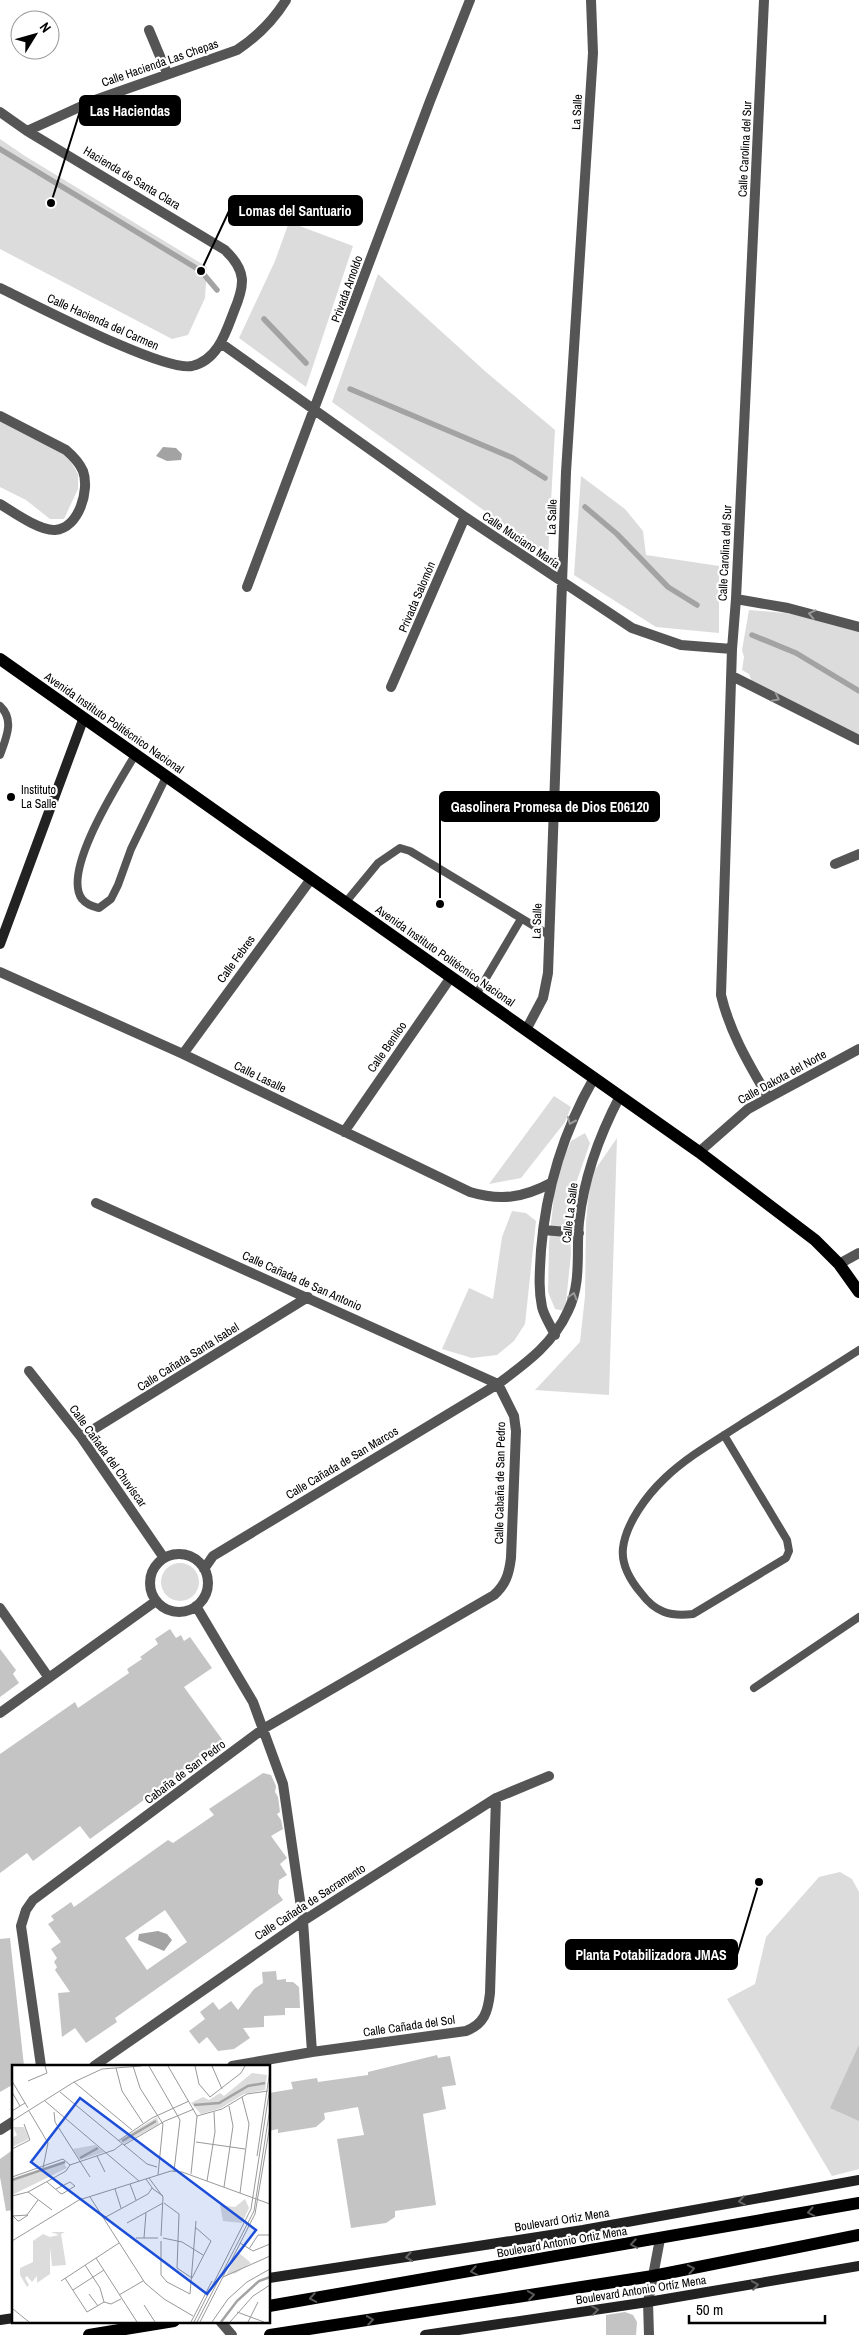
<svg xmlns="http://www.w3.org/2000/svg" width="859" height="2335" viewBox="0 0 859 2335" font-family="'Archivo Narrow',sans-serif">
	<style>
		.green { fill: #dcdcdc }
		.water { fill: #a3a3a3 }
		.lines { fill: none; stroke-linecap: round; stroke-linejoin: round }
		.stream { stroke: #a3a3a3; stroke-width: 5.5 }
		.building { fill: #c4c4c4; fill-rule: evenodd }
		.lane { stroke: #555; stroke-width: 8 }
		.street { stroke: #555; stroke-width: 10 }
		.secondary { stroke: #222; stroke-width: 10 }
		.primary { stroke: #000; stroke-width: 12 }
		.oneway { stroke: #999 }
		.oneway2 { stroke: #646464 }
		.oneway3 { stroke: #595959 }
		.poi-dot { fill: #000; stroke: #fff; stroke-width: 2 }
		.labels { text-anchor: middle; stroke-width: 4.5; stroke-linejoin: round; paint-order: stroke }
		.street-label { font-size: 12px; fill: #000; stroke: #fff }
		.poi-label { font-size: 12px; fill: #000; stroke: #fff; text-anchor: start }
		.inset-river { fill: none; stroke: #a3a3a3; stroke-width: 2.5 }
		.inset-road { fill: none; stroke: #999; stroke-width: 1 }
		.view { fill: #1d4ed8; fill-opacity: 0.15; stroke: #1d4ed8; stroke-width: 2.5 }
		.inset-edge { fill: none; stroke: #000; stroke-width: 2.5 }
		.leader { fill: none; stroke: #000; stroke-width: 2 }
		.callout-dot { fill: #000; stroke: #fff; stroke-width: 2 }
		.callout { fill: #000; stroke: #000; stroke-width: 2 }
		.callout-label { font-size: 14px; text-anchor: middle; font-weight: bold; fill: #fff }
	</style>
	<rect width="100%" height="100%" fill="#fff"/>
	<!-- green -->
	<path class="green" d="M0,139l25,17 182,111 -2,31 -17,37 -16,4 -172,-90z
		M289,222l64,24 -47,141 -67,-49 36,-77z
		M378,274l108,98 69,58 -7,126 -216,-154z
		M0,421l67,34 11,19v15l-14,30h-14l-24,-19 -26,-13z
		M581,476l44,33 18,22 3,24 73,11v67l-63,-6 -82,-52z
		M749,610l59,5 51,15v105l-107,-53 -3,-8 -7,-4 2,-13 -2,-7z
		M554,1096l17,11 -6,15 -44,56 -32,6z
		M585,1133l5,10 -21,60 2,51 -6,57 -10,-2 -7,-17 1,-49 7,-67 15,-35z
		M617,1138l-8,257 -74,-5 45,-48 5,-46 1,-73 4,-46z
		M512,1211l14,2 10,8 -11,103 -11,17 -17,14 -25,3 -30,-9 27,-61 24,11 9,-62z
		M161 1582a19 19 0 1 1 38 0a19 19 0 1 1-38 0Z
		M840,1872l12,7 7,13v277l-27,7 -105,-177 28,-15 11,-47 53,-60z"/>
	<!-- water -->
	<path class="water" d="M163,447l13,1 6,6 -1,6 -14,1 -11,-5z
		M158,1931l9,3 5,6 -8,11 -26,-11 1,-6z"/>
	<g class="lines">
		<!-- stream -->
		<path class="stream" d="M0,149l201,122 16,19
			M264,319l42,44
			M350,389l163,69 32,20
			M585,507l32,27 51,53 29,18
			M752,635l44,18 63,38"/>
	</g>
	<!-- building -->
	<path class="building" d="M170,1629l6,9 5,-3 3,6 6,-4 22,31 -28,19 40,55 -134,97 -10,-13 -47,35 -6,-8 -27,20v-119l75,-52 3,6 51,-35 -2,-4 15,-10 -2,-2 18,-13 -3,-5z
		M0,1649l16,21 -3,4 6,9 -19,14z
		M263,1773l8,2 5,11 -1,6 3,5 2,15 -3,2 4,6 2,9 -12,7 16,22 -7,6 7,11 -8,5 -1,13 5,7 -168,118 2,4 -31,21 -11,-15 -13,9 -4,-44 12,-1 -15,-22 2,-3 -3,-5 3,-4 -6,-9 10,-7 -13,-18 6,-4 -3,-4 20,-14 3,5 94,-67 5,3 41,-28 -5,-6zM165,1910l22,32 -40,28 -22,-32z
		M10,1938l14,128h-10v18l-14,8v-153z
		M276,1971l1,9 9,-1v3h7l6,5 1,21h-15v7l-21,1v11l-21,1 7,10 -16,11 -16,2 -11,-14 -8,7 -10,-13 16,-12 -5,-7 13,-10 6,8 12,-9 7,9 16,-21 9,-6 -1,-11z
		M859,2045v76l-29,-13z
		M437,2055l1,3 12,-2 6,29 -14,2 4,22 -23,5 13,91 -41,6v6l-9,6 -35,5 -14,-89 27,-4 -6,-28 -34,6 1,6 -9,8 -38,6v-4l-9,2v-38l24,-4 -2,-7 26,-4 1,4 50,-7v-3z
		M14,2149v61l-8,1 -6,-34v-18z
		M625,2312l8,3 4,7 -1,13h-30v-20z"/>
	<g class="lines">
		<!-- lane -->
		<path class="lane" d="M0,706c15,14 6,32 0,49
			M135,755c-15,26 -74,116 -53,144 5,6 10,7 17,9l12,-9 7,-14 13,-36 35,-72
			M345,903l33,-40 22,-15 10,3 139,84
			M476,995l45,-76
			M724,1435l63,105 2,11 -3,7 -93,56c-23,3 -38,-2 -52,-21 -10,-12 -20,-28 -18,-45 3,-25 24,-53 42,-70 23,-22 52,-38 78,-55 39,-24 77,-48 116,-73
			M754,1688l105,-71"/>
		<!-- street -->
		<path class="street" d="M764,0l-28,599 -4,50 -11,346c9,38 28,69 47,102
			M149,30l18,43
			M0,112l27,19 198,119c22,21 20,35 9,61 -8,21 -16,49 -42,55 -29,6 -158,-62 -192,-78
			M27,131l68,-31 142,-50c21,-14 36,-29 49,-50
			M222,344l243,173 167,111 49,17 51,4
			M0,416l66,34c7,6 13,12 17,21 7,19 -4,57 -28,59 -15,1 -42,-18 -55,-26
			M247,587l183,-486 40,-101
			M736,599l52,9 71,19
			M732,676l127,64
			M391,687l74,-170
			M835,864l24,-10
			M0,972l183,82 287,138c30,9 53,6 81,-9
			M526,1030l17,-32 5,-25 18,-501 27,-419 -2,-53
			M183,1054l128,-175
			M344,1132l107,-155
			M699,1152l49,-43 111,-60
			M96,1203l402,181
			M543,1230l36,3
			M839,1264l20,-11
			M555,1335c-4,-9 -11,-19 -13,-28 -4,-20 -2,-37 -1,-57 5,-62 22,-118 53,-172
			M29,1371l52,66 83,121
			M81,1437l227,-140
			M150 1583a29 29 0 1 1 58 0a29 29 0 1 1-58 0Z
			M204,1569l9,-13 285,-172c28,-21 55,-40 70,-73 14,-28 8,-60 11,-89 5,-46 20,-86 41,-126
			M196,1606l57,96 30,82 20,137 9,131
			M0,1608l49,70
			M0,1713l156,-112
			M41,2066l-20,-140 5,-16 7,-10 230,-171 231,-134c12,-11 15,-21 17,-37l5,-127 -2,-15 -16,-32
			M94,2066l209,-145 193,-123 53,-22
			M232,2066l80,-14 154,-21c18,-7 22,-19 24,-38l6,-195
			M0,2130l14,-9
			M220,2321l12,14
			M649,2335l-1,-33 12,-63"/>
		<!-- secondary -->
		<path class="secondary" d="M0,944l83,-224
			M269,2278l314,-48 276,-50
			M0,2320l14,-2
			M425,2335l223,-33 211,-36"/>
		<!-- primary -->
		<path class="primary" d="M0,659l699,493 116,88 24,24 20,28
			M269,2306l590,-103
			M89,2335l85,-14
			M270,2335l383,-59 206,-41"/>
	</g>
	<!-- one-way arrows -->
	<defs><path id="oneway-chevron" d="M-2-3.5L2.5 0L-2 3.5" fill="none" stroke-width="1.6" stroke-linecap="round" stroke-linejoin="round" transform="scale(1.25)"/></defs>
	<g class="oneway">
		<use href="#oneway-chevron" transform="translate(812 614) rotate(-167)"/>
		<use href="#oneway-chevron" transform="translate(776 698) rotate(27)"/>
		<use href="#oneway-chevron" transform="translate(571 1121) rotate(114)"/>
		<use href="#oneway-chevron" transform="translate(573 1296) rotate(-74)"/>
	</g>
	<g class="oneway2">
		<use href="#oneway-chevron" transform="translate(742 2201) rotate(170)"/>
		<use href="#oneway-chevron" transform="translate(409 2257) rotate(171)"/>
		<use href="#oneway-chevron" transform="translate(755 2285) rotate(-9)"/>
		<use href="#oneway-chevron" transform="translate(595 2310) rotate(-8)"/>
	</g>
	<g class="oneway3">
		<use href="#oneway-chevron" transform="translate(811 2212) rotate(169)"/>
		<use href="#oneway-chevron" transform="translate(634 2244) rotate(170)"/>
		<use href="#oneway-chevron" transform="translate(691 2269) rotate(-11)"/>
		<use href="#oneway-chevron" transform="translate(474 2271) rotate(170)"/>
		<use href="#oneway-chevron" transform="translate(531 2295) rotate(-9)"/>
		<use href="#oneway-chevron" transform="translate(313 2298) rotate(170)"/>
		<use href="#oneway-chevron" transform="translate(370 2320) rotate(-9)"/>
	</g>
	<!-- markers -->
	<circle class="poi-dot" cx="11" cy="797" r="5"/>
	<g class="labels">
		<!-- street labels -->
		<g class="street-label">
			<text transform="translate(160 63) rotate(-19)" y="4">Calle Hacienda Las Chepas</text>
			<text transform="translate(577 112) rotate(-87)" y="4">La Salle</text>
			<text transform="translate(745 149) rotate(-87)" y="4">Calle Carolina del Sur</text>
			<text transform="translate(132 178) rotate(31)" y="4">Hacienda de Santa Clara</text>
			<text transform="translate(347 289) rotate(-70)" y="4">Privada Arnoldo</text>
			<text transform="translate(103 322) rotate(24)" y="4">Calle Hacienda del Carmen</text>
			<text transform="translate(552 517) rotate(-88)" y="4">La Salle</text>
			<text transform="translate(521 540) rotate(34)" y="4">Calle Muciano María</text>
			<text transform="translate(725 553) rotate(-87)" y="4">Calle Carolina del Sur</text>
			<text transform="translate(417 597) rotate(-67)" y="4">Privada Salomón</text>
			<text transform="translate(114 723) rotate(35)" y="4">Avenida Instituto Politécnico Nacional</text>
			<text transform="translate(537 921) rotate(-88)" y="4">La Salle</text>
			<text transform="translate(445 956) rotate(35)" y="4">Avenida Instituto Politécnico Nacional</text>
			<text transform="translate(236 959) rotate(-54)" y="4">Calle Febres</text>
			<text transform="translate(387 1047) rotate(-55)" y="4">Calle Beniloo</text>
			<text transform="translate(260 1077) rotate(26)" y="4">Calle Lasalle</text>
			<text transform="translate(782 1077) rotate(-29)" y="4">Calle Dakota del Norte</text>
			<text transform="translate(570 1213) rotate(-83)" y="4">Calle La Salle</text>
			<text transform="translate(302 1281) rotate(24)" y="4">Calle Cañada de San Antonio</text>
			<text transform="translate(188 1357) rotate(-32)" y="4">Calle Cañada Santa Isabel</text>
			<text transform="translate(108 1456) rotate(54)" y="4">Calle Cañada del Chuvíscar</text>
			<text transform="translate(342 1463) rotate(-31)" y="4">Calle Cañada de San Marcos</text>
			<text transform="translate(500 1483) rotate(-89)" y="4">Calle Cabaña de San Pedro</text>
			<text transform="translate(185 1772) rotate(-37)" y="4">Cabaña de San Pedro</text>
			<text transform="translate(310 1902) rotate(-33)" y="4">Calle Cañada de Sacramento</text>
			<text transform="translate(409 2026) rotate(-8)" y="4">Calle Cañada del Sol</text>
			<text transform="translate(562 2220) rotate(-9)" y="4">Boulevard Ortiz Mena</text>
			<text transform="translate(562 2242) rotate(-10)" y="4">Boulevard Antonio Ortiz Mena</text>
			<text transform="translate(641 2290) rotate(-9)" y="4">Boulevard Antonio Ortíz Mena</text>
		</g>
		<!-- poi labels -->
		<g class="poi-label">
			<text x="21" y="794">Instituto<tspan x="21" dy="14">La Salle</tspan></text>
		</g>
	</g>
	<!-- overview -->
	<g transform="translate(12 2065)">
		<rect width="258" height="258" fill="#fff"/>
		<path d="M240,8l15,2 -2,15 -21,4 -23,14 -20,6 -10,-11 12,-6 6,3 11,-7 4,3zM145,52l2,7 -35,20 -4,-4zM1,62h11l5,12 -17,8v-9l5,-3zM83,80l9,7 -24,8 -7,-11zM51,97l4,6 -55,27v-15zM233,134l4,9 -7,15 -19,-2 -3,-16 15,2zM39,167h14l-4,2 5,31 -14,1 -2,-19v27l-13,9v-7l-5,6 -5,-6 -2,2 4,7 -2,2 -7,-12v-7l13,-6v-21l10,-7 7,3 9,-2zM226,187l13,11 -15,10 -10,2z" fill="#dcdcdc"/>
		<path class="inset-river" d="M182,40l25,-2 29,-17 17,-3M110,76l34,-20M68,93l18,-10M0,115l53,-18M209,257l16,-21 22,-20 11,-4"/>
		<path class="inset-road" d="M121,1l7,22 23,36 -5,51M137,1l31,54 -6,51M156,1l29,50 -6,58M183,1l4,18 11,13 31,-24 4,-7M200,1l10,23M104,3l6,23 21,32M0,16l16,27M16,16l19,-8 -2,-7M62,17l58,48M0,27l8,14M48,27l87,72 10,3M33,36l94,80M0,46l13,-8M17,46l19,32 -5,25M42,47l1,10 35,55M185,51l25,-7 25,-15 21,-3M0,56l62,-39 28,-13 39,-3M106,76l34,-23 37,-17M184,77l49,7M112,80l41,-24 29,-12M0,84l18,-9 -6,-16M85,91l8,16M245,91l13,-86M58,100l44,-15 8,-6M0,112l51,-18 7,6M137,113l14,19 -2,39M134,114l7,10 10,7M195,116l8,-49 -1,-20M35,117l13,11 2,1 13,-8 -5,-4 -14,7M118,119l6,16M212,122l9,-61 -4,-20M103,124l6,19M16,127l24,18M228,128l9,-69 -7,-27M0,131l16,-4 38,-21 4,-6M78,132l55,86 19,16 29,17M152,138l15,11 -2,54 15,10 19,-37 -16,-14M0,150l6,6h1l9,-6 -16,1M15,150l11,-15M92,153l44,-24 4,-6M115,158l36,-20M124,173h22M132,173l2,-25M151,173l19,4 21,13M0,176l67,-41 92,-29 11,1 88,32M149,176v34l6,7 23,12 6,-73M228,178l13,8 17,-7M237,184l9,-14h12M84,193l41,64M73,200l15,23 4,14 7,2 10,-5M211,212l47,-21M53,213l22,34 17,-10M49,216l58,-38M61,225l31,-20M77,229l9,12M107,230l24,-14M132,240l11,17M1,244l16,13M225,247l27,10M179,257l21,-41M182,257l57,-113 19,-122M185,257l57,-111 16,-103M188,257l55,-108 15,-89M200,257l16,-23 19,-17 23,-13M218,257l23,-26 17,-11M236,257l10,-20"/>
		<path class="view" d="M68,33l176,132 -49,64 -176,-132z"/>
		<rect width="258" height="258" class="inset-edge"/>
	</g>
	<!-- callouts -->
	<path class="leader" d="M51 203L80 111M201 271L229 211M440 904L440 807M759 1882L737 1955"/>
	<g class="callout-dot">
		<circle cx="51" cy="203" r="5"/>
		<circle cx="201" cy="271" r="5"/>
		<circle cx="440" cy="904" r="5"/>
		<circle cx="759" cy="1882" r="5"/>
	</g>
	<g class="callout">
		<rect x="80" y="96" width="100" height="29" rx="5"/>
		<rect x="229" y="196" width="133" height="29" rx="5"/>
		<rect x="440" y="792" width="219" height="29" rx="5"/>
		<rect x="566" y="1940" width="171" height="29" rx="5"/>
	</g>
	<g class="callout-label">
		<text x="130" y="116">Las Haciendas</text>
		<text x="295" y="216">Lomas del Santuario</text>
		<text x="550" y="812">Gasolinera Promesa de Dios E06120</text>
		<text x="651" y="1960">Planta Potabilizadora JMAS</text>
	</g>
	<!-- north arrow -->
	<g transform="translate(35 35) rotate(53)"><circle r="24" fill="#ffffff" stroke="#999999"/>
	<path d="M0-4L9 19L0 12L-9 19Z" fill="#000000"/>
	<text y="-8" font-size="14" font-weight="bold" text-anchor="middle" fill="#000000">N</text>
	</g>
	<!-- scale -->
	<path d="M689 2315v8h136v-8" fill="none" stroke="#000000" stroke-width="2.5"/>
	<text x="696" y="2315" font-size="15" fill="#000000" stroke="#ffffff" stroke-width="4" paint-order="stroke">50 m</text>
</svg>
